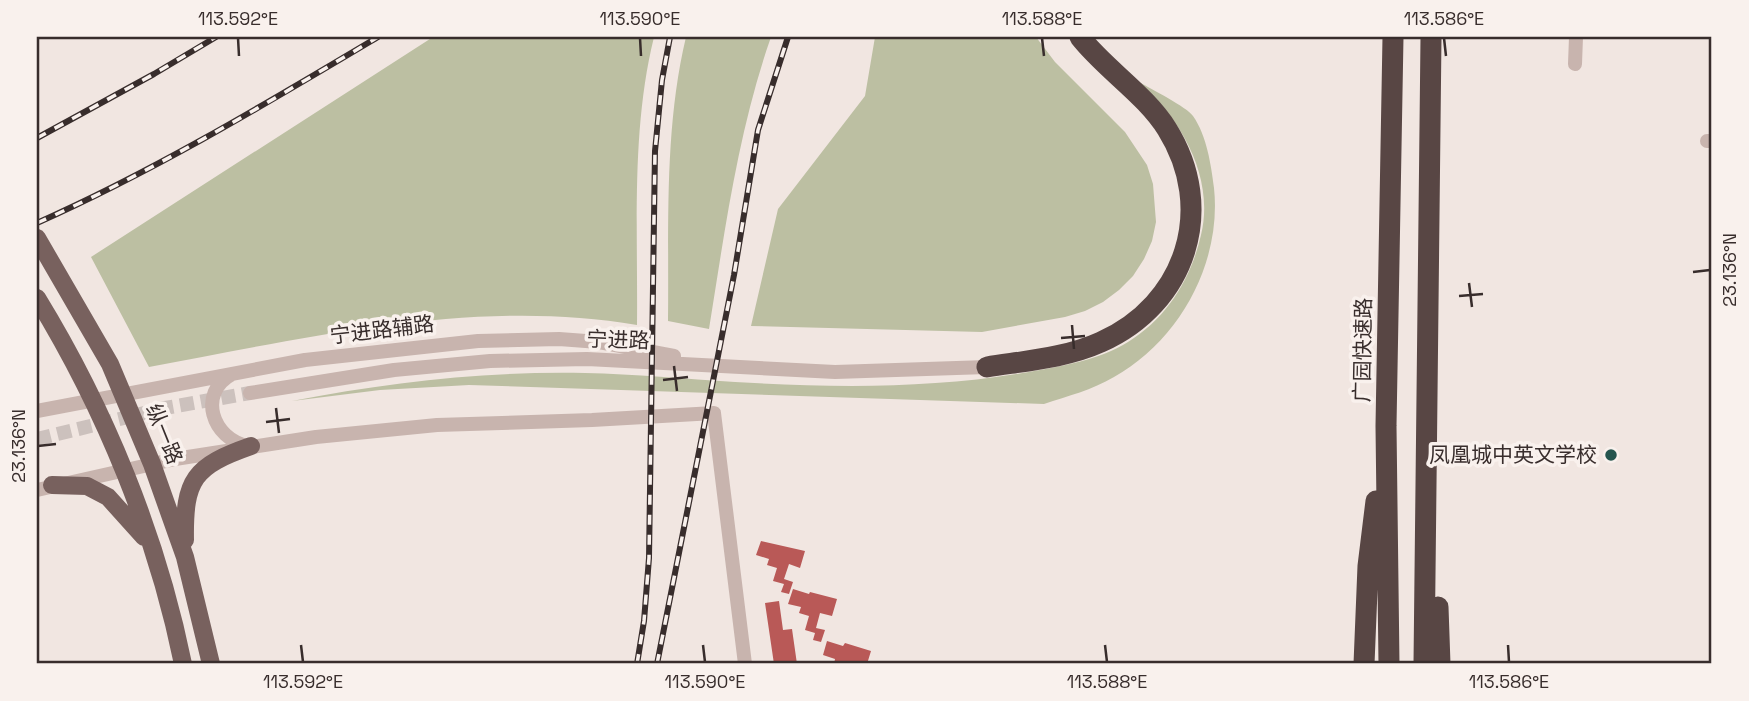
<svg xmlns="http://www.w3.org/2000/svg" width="1749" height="701" viewBox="0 0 1749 701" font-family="'Space Grotesk','Noto Sans SC',sans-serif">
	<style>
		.green { fill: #bcbfa2 }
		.building { fill: #b95957 }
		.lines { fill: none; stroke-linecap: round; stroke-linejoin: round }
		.minor-tunnel { stroke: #ccc1bd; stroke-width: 14; stroke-dasharray: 14 7; stroke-linecap: butt }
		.minor { stroke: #c8b4ae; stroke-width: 14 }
		.major { stroke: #78615e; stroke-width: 18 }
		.highway { stroke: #584644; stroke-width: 21 }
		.rail-casing { stroke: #382d2c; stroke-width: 6 }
		.rail { stroke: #f9f1ed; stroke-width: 3.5; stroke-dasharray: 10; stroke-linecap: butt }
		.ticks { fill: none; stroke: #382d2c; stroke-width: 2.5 }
		.poi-dot { fill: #25554e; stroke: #f9f1ed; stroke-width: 2.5 }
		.labels { text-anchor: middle; stroke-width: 7; stroke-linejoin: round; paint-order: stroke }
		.street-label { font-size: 21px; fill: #382d2c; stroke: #f9f1ed }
		.poi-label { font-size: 21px; fill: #382d2c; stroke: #f9f1ed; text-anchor: end }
		.neatline { fill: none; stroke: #382d2c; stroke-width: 2.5 }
		.ticks-label { font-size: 18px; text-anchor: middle; fill: #382d2c }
	</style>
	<rect width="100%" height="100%" fill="#f1e6e1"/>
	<!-- green -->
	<path class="green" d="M433,37h221c-23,93 -16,193 -17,288 -161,-28 -330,13 -488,42l-58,-110z
		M686,37h85c-33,94 -46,193 -62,292l-41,-8c1,-94 -4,-192 18,-284z
		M875,37h161l19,25 70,70 22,33 6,19 3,38 -4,19 -8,18 -11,17 -14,14 -16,12 -18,9 -20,6 -83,15 -231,-6 27,-117 87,-113z
		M1139,82c12,7 48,25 54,34 14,20 18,49 21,72 8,75 -35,153 -100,189 -22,13 -46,19 -70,27l-575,-19 -89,5 -88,11c97,-19 195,-30 293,-28 50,1 100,6 150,9 98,6 198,7 294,-10 34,-6 70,-12 99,-30 39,-24 63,-63 73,-107 14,-58 -20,-116 -62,-153z"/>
	<!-- building -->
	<path class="building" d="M761,541l44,10 -5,17 -11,-4 -5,15 9,3 -4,12 -8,-2 3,-8 -11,-3 4,-13 -10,-3 2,-6 -13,-4z
		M793,589l16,5 1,-2 27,7 -5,17 -12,-3 -4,15 9,2 -4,12 -8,-2 2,-7 -10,-3 4,-14 -10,-3 2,-6 -13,-3z
		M779,601l4,29 9,-1 5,35h-23l-9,-61z
		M827,641l16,5 2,-3 26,8 -4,13h-33l1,-5 -12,-4z"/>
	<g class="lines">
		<!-- minor-tunnel -->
		<path class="minor-tunnel" d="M37,439l128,-31 85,-15"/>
		<!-- minor -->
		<path class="minor" d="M1575,64l1,-27
			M1707,141h5
			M232,374c-35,19 -20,65 16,72
			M250,393l144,-23 96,-9 97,-2 248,13 152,-5
			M37,411l268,-51 173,-19 81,-2 40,3 75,14
			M37,490l138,-31 141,-22 121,-12 155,-5 122,-7 31,251"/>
		<!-- major -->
		<path class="major" d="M37,238l73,126 42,100 33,93 26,107
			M37,298c68,111 120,238 146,366
			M52,485l35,1 21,11 36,40
			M185,540c-1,-61 9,-74 66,-94"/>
		<!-- highway -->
		<path class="highway" d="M987,367c37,-6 79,-9 114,-25 85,-38 116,-133 66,-213 -21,-34 -62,-60 -87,-92
			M1438,607l2,57
			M1364,664l4,-98 8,-65
			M1389,664l-3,-238 7,-389
			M1424,664l7,-627"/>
		<!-- rail casing -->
		<g class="rail-casing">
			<path id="rail" d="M37,138l117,-64 62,-37
				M37,223c119,-53 230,-120 341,-186
				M637,664l7,-43 5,-63 6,-407 7,-71 8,-43
				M657,664l77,-389 24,-145 30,-93"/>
		</g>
		<!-- rail -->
		<use href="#rail" class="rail"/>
	</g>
	<!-- ticks -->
	<path class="ticks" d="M238,38l1,18M640,38l1,18M1042,38l2,18M1444,38l2,18M1693,272l17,-2M1469,283l3,24M1459,296l24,-2M1072,325l2,24M1061,338l24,-2M674,366l3,25M663,380l25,-3M276,408l3,25M266,422l24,-3M38,446l18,-2M301,645l2,17M703,645l2,17M1105,645l2,17M1508,645l1,17"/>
	<!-- markers -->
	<circle class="poi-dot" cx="1611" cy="455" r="7"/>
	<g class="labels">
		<!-- street labels -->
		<g class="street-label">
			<text transform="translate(382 330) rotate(-7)" y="7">宁进路辅路</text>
			<text transform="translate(618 340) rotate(2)" y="7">宁进路</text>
			<text transform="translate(1363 350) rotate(-89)" y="7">广园快速路</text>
			<text transform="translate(164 434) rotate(68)" y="7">纵一路</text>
		</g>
		<!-- poi labels -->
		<g class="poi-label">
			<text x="1597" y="462">凤凰城中英文学校</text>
		</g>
	</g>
	<!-- border -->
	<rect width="1749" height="701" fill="none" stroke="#f9f1ed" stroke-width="77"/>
	<rect x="38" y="38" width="1672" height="624" class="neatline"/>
	<g class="ticks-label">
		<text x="238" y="25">113.592°E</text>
		<text x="640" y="25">113.590°E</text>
		<text x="1042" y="25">113.588°E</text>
		<text x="1444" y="25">113.586°E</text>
		<text transform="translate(1730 270) rotate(-90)" y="6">23.136°N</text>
		<text transform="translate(19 446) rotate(-90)" y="6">23.136°N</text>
		<text x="303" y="688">113.592°E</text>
		<text x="705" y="688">113.590°E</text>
		<text x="1107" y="688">113.588°E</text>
		<text x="1509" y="688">113.586°E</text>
	</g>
</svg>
